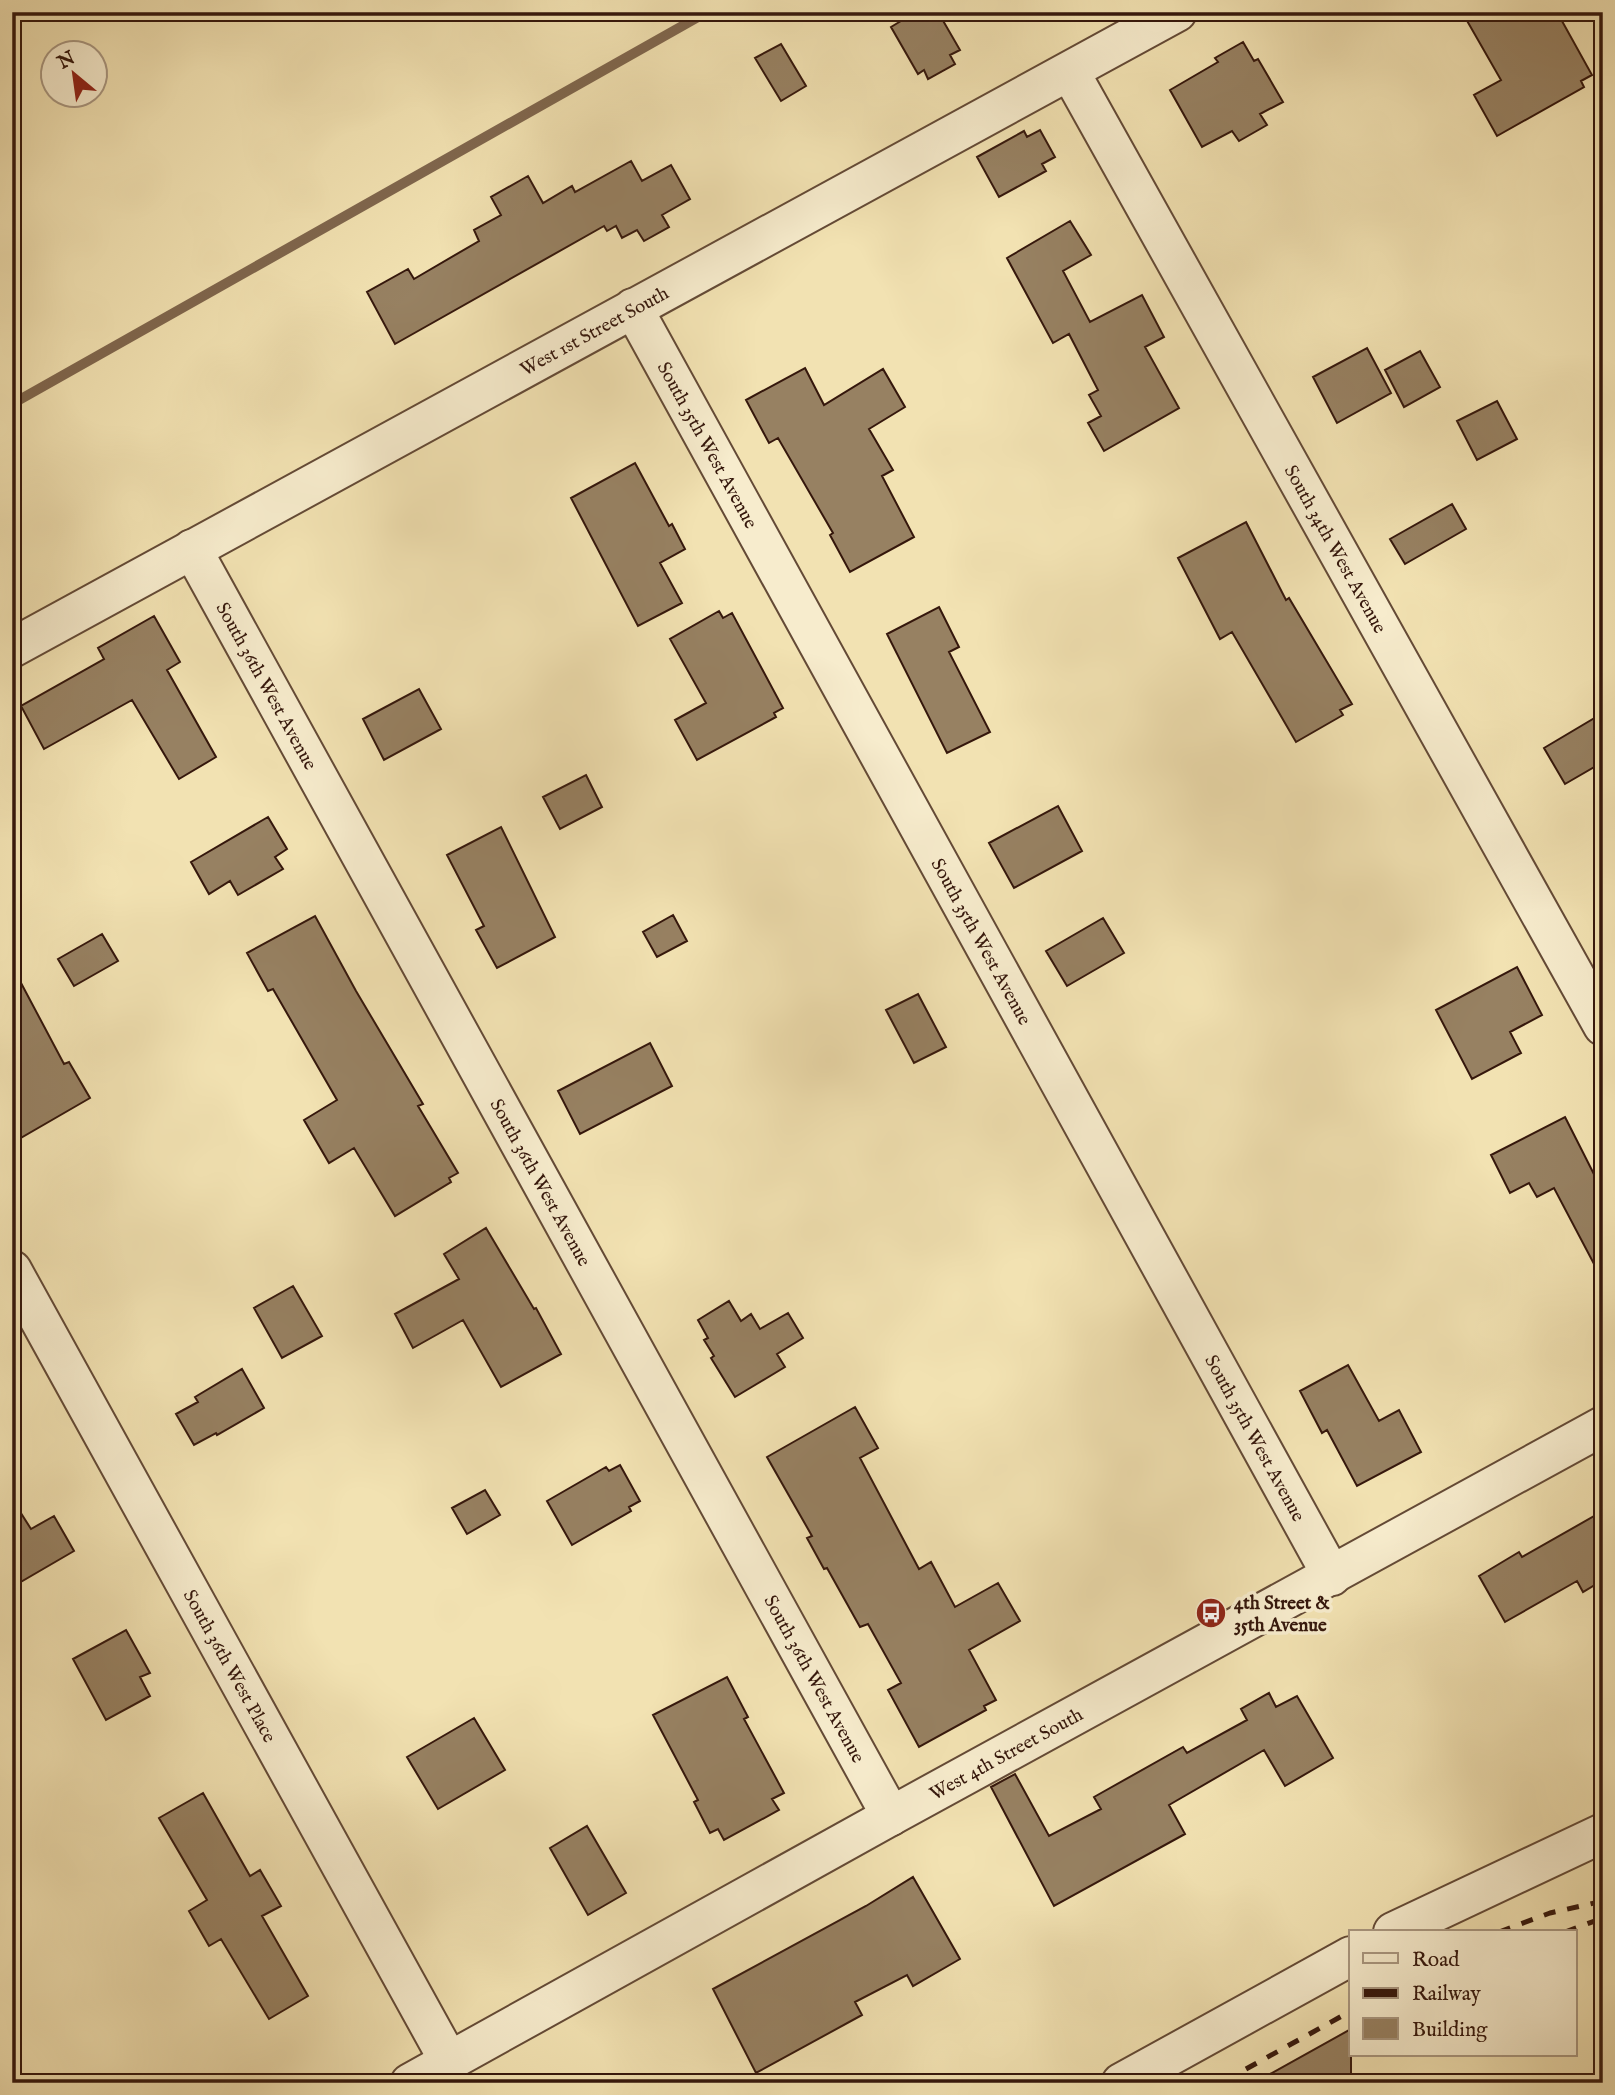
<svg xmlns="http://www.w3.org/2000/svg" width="1615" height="2095" viewBox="0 0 1615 2095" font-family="'IM FELL English',serif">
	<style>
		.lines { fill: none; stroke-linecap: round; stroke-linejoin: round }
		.stream { stroke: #80674e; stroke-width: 10 }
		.building { fill: #978162; stroke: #35170c; stroke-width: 2 }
		.minor-casing { stroke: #644a36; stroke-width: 42 }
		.minor { stroke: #f7eccd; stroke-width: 38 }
		.rail { stroke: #35170c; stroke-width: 5; stroke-dasharray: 12 12; stroke-linecap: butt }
		.labels { text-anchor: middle; stroke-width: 7; stroke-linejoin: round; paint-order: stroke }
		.street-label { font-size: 19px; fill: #35170c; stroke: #f7eccd }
		.poi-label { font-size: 19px; font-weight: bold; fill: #35170c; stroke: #f7eccd; text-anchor: start }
	</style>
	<rect width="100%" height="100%" fill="#f2e2b2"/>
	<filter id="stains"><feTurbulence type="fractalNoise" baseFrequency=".00286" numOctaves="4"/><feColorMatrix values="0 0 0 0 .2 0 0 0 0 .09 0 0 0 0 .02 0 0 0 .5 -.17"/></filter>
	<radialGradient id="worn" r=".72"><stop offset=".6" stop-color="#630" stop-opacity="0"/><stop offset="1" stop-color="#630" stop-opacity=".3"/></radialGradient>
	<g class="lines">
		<!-- stream -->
		<path class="stream" d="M12,404l695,-392"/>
	</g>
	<!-- building -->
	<path class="building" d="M916,12h22l22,38 -10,5 5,9 -27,15 -4,-9 -6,4 -27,-47z
		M1462,12h95l35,63 -11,6 3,6 -87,49 -23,-41 27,-15z
		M1243,42l11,19 4,-2 25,43 -23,12 7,11 -28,16 -7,-10 -30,16 -32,-57 48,-28 -3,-4z
		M781,44l25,42 -25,15 -26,-43z
		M1040,130l15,27 -13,7 4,7 -47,26 -22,-40 47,-26 3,6z
		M631,161l11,20 29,-16 19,34 -28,16 7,12 -25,14 -7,-11 -15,8 -6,-12 -9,5 -3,-5 -209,118 -28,-52 41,-23 6,10 65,-38 -5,-11 27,-15 -10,-18 37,-21 15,27 29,-17 3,6z
		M1070,221l21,34 -28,16 27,51 52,-27 22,42 -19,10 34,61 -75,43 -16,-28 13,-7 -12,-21 9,-5 -29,-56 -16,9 -46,-85z
		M1367,348l24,45 -54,30 -24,-46z
		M1420,351l20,36 -36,20 -19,-37z
		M805,368l19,37 59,-36 22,38 -36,22 24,41 -11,6 32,61 -64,35 -20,-37 3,-2 -55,-95 -9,5 -23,-43z
		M1497,401l20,38 -40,21 -20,-39z
		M635,463l34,63 3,-2 13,25 -25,14 22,40 -44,23 -67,-128z
		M1452,504l14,25 -61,35 -15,-25z
		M1246,522l40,78 3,-2 63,106 -12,6 3,5 -47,27 -64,-110 -12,7 -42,-81z
		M939,607l20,40 -10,5 41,80 -43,21 -60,-119z
		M719,611l4,7 9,-5 51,95 -9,5 2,4 -79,43 -22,-40 31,-17 -36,-64z
		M154,616l26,46 -13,8 49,87 -37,22 -47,-79 -88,49 -23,-43 83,-47 -6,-11z
		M419,689l22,40 -57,31 -21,-41z
		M1603,713v49l-38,22 -21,-36z
		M586,775l16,32 -42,22 -17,-32z
		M1058,806l24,45 -68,37 -25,-45z
		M268,817l19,32 -12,8 8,12 -45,26 -8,-14 -21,13 -18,-32z
		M501,827l54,110 -58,31 -21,-38 8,-4 -37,-71z
		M673,915l14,26 -30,16 -14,-25z
		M315,916l41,75 67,113 -5,2 40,67 -9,5 2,4 -56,34 -41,-68 -25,15 -25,-43 33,-20 -64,-111 -5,2 -21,-38z
		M1103,918l21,35 -57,33 -21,-35z
		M102,934l16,27 -44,25 -16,-27z
		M12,966l52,98 5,-2 21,36 -78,45z
		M1517,967l25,48 -32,17 11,21 -49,26 -36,-69z
		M918,994l28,53 -32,16 -28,-53z
		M650,1043l22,43 -92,48 -22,-43z
		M1565,1117l38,75v89l-49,-93 -17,9 -8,-14 -19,10 -19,-38z
		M486,1228l48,81 2,-1 25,46 -60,33 -38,-67 -50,28 -18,-34 64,-35 -15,-25z
		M293,1286l29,50 -40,22 -28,-50z
		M729,1301l12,20 10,-7 9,15 28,-16 15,25 -26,16 8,13 -50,30 -24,-39 3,-2 -10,-16 4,-2 -10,-18z
		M1348,1365l31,56 20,-11 22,42 -64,34 -30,-56 -5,3 -22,-42z
		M242,1369l22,39 -47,27 -1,-2 -22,12 -18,-31 22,-12 -3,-5z
		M855,1407l23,41 -18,10 59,111 12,-7 24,45 43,-24 22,38 -51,29 27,50 -12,6 2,4 -67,37 -31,-57 13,-7 -33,-59 -8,3 -33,-59 -3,1 -17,-31 5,-2 -45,-79z
		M620,1465l20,36 -11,6 2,4 -59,34 -25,-44 59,-34 3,4z
		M485,1490l15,25 -33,19 -15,-26z
		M12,1499l19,30 23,-13 20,35 -62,36z
		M1603,1511v69l-20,12 -6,-11 -72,41 -26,-46 40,-24 3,5z
		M126,1630l24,43 -10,4 10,19 -44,24 -33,-61z
		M727,1677l21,40 -4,2 40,74 -12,6 7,11 -55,30 -6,-11 -8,4 -16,-31 4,-2 -45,-85z
		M1269,1693l7,14 21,-11 36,62 -48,28 -21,-36 -95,55 16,29 -131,72 -63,-119 24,-13 34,62 52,-27 -7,-12 89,-50 4,6 60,-33 -6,-11z
		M474,1718l31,52 -67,39 -31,-52z
		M203,1793l47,83 10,-6 21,36 -19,10 46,80 -39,23 -48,-80 -12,7 -20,-35 18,-11 -48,-82z
		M587,1826l39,67 -38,22 -38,-67z
		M913,1877l47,82 -47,27 -6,-11 -52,27 7,13 -106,58 -43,-84 153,-83z
		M1351,2029v54h-97z"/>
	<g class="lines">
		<!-- minor casing -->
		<g class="minor-casing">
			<g id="minor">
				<path id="s1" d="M1070,72l533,954"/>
				<path id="s2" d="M633,308l699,1268"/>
				<path id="s3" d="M192,549l699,1267"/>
				<path id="s4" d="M12,648l1165,-636"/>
				<path id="s5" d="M12,1270l437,791"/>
				<path d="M1393,1932l210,-99"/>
				<path id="s6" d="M410,2083l481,-267 712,-390"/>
				<path d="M1121,2083l230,-127"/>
			</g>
		</g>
		<!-- minor -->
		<use href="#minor" class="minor"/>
		<!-- rail -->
		<path class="rail" d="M1499,1932l51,-19 53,-12
			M1565,1932l38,-14
			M1246,2069l105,-58"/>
	</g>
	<!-- icons -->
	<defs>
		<g id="bus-disc" transform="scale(1.575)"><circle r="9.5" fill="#8f2418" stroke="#f7eccd"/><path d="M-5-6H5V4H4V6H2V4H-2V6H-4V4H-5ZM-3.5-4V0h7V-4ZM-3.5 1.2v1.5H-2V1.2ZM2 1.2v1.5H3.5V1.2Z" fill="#fff"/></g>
	</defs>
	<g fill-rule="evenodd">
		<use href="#bus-disc" x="1211" y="1613"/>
	</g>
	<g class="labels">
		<!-- street labels -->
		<g class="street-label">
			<text dy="7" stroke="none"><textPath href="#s4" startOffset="663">West 1st Street South</textPath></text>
			<text dy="7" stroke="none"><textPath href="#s2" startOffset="156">South 35th West Avenue</textPath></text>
			<text dy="7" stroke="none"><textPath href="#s1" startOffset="546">South 34th West Avenue</textPath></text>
			<text dy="7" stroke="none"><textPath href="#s3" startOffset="156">South 36th West Avenue</textPath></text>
			<text dy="7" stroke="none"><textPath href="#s2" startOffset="723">South 35th West Avenue</textPath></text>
			<text dy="7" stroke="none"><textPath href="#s3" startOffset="723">South 36th West Avenue</textPath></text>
			<text dy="7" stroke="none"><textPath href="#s2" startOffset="1290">South 35th West Avenue</textPath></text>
			<text dy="7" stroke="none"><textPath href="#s5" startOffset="452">South 36th West Place</textPath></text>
			<text dy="7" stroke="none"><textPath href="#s3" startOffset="1290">South 36th West Avenue</textPath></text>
			<text dy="7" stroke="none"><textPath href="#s6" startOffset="681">West 4th Street South</textPath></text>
		</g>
		<!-- poi labels -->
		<g class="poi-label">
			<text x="1234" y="1609">4th Street &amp;<tspan x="1234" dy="22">35th Avenue</tspan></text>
		</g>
	</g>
	<!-- margin -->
	<rect width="1615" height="2095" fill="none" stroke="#f2e2b2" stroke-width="42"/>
	<rect x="14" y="14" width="1587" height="2067" fill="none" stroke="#35170c" stroke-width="3.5"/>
	<rect x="21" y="21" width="1573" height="2053" fill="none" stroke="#35170c" stroke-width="2"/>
	<!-- legend -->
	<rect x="1349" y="1930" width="228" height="126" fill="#f7eccd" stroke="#a99780" stroke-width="2"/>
	<rect x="1363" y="1953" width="35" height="10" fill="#f7eccd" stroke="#a99780" stroke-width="2"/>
	<text x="1412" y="1966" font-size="21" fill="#35170c">Road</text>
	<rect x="1363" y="1988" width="35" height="10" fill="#35170c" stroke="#a99780" stroke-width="2"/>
	<text x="1412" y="2000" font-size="21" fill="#35170c">Railway</text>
	<rect x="1363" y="2018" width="35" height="21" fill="#978162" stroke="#a99780" stroke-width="2"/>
	<text x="1412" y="2036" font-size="21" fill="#35170c">Building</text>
	<!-- north arrow -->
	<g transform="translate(74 74) rotate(331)"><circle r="33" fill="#f7eccd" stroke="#a99780" stroke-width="2"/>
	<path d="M0-5L12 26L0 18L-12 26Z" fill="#8f2418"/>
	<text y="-10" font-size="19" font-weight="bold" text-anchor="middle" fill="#35170c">N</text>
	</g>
	<rect width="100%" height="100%" filter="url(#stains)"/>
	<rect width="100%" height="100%" fill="url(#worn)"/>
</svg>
